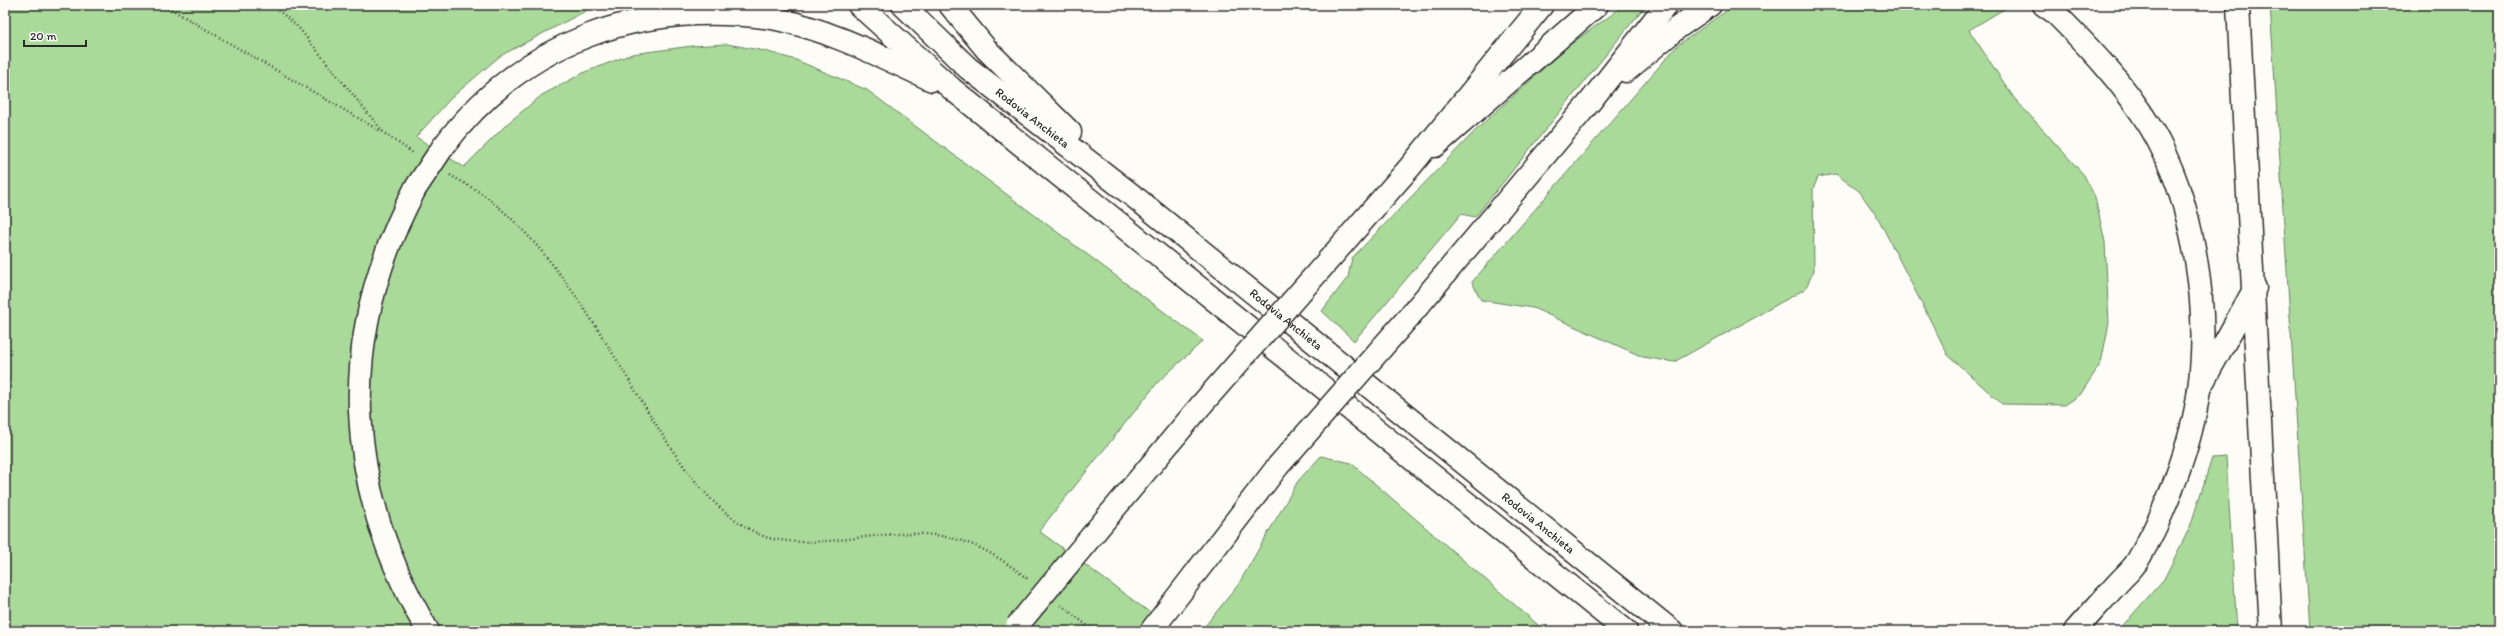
<svg xmlns="http://www.w3.org/2000/svg" width="2504" height="636" viewBox="0 0 2504 636" font-family="Itim,sans-serif">
	<style>
		.green { fill: #aada9a; stroke: #6a8262 }
		.lines { fill: none; stroke-linecap: round; stroke-linejoin: round }
		.minor-casing { stroke: #2b2b2b; stroke-width: 25 }
		.highway-casing { stroke: #2b2b2b; stroke-width: 25 }
		.path { stroke: #2b2b2b; stroke-width: 2.5; stroke-dasharray: 1 3; stroke-linecap: butt }
		.minor { stroke: #fdfcf7; stroke-width: 22 }
		.highway { stroke: #fdfcf7; stroke-width: 22 }
		.highway-bridge-casing { stroke: #2b2b2b; stroke-width: 25; stroke-linecap: butt }
		.highway-bridge { stroke: #fdfcf7; stroke-width: 22 }
		.labels { text-anchor: middle; stroke-width: 4; stroke-linejoin: round; paint-order: stroke }
		.street-label { font-size: 12px; fill: #2b2b2b; stroke: #fdfcf7 }
	</style>
	<rect width="100%" height="100%" fill="#fdfcf7"/>
	<filter id="ink" filterUnits="userSpaceOnUse"><feTurbulence type="fractalNoise" baseFrequency=".025" numOctaves="2"/><feDisplacementMap in="SourceGraphic" scale="8" xChannelSelector="R" yChannelSelector="G"/><feConvolveMatrix kernelMatrix="1 2 1 2 8 2 1 2 1" color-interpolation-filters="sRGB"/></filter>
	<g filter="url(#ink)">
		<!-- green -->
		<path class="green" d="M5,5h592l-97,51 -49,42 -35,39 48,30 44,-44 34,-28 43,-23 47,-18 60,-8 35,-2 38,7 31,9 71,30 336,251 -45,41 -119,149 136,100h-1170z
			M1625,5h21l-171,212 -14,-3 -107,127 -32,-30 26,-34 4,-19 125,-129 91,-83z
			M1738,5l271,1 -40,24 45,68 70,77 11,22 10,45 4,81 -8,40 -21,32 -15,10 -63,-1 -54,-49 -70,-137 -19,-27 -23,-17 -18,3 -5,12 1,82 -9,18 -131,73 -31,-5 -110,-49 -52,-8 -9,-18 205,-236 49,-35z
			M2270,5h229v626h-189z
			M1321,456l30,7 194,168h-344l37,-46 60,-104z
			M2226,457l11,174h-119l46,-52 26,-52 22,-69z"/>
		<g class="lines">
			<!-- minor casing -->
			<g class="minor-casing">
				<path id="minor" d="M1435,146l162,-141
					M2199,389l56,-101"/>
			</g>
			<!-- highway casing -->
			<g class="highway-casing">
				<g id="highway">
					<path d="M859,5l93,84 674,542"/>
					<path id="s1" d="M903,5l65,63 169,131 535,432"/>
					<path d="M950,5l37,45 83,82"/>
					<path d="M2044,5l10,7c36,36 70,72 97,116 43,72 59,179 48,261 -7,55 -33,123 -61,171 -5,9 -14,16 -21,24 -14,16 -28,31 -42,47"/>
					<path d="M2238,5l33,626"/>
					<path d="M1626,71l51,-43 33,-23"/>
					<path d="M443,147c80,-107 197,-147 329,-129 56,11 108,38 160,62"/>
					<path d="M415,189c-79,148 -72,298 13,442"/>
					<path d="M1332,256l78,-89 132,-162"/>
					<path d="M1408,318l181,-215 77,-98"/>
					<path d="M1109,515l93,-111"/>
					<path d="M1151,631l127,-165"/>
				</g>
			</g>
			<!-- path -->
			<path class="path" d="M164,5l218,127
				M272,5l26,22 86,106 29,20
				M450,175c13,8 28,15 39,24 64,51 110,132 152,201 22,36 54,90 88,115 10,8 28,20 40,23 57,13 115,-12 172,-2 36,6 60,22 88,44
				M1061,605l33,26"/>
			<!-- minor -->
			<use href="#minor" class="minor"/>
			<!-- highway -->
			<use href="#highway" class="highway"/>
			<!-- highway-bridge casing -->
			<g class="highway-bridge-casing">
				<path id="highway-bridge" d="M415,189l28,-42
					M1202,404l130,-148
					M1278,466l130,-148
					M1017,626l92,-111"/>
			</g>
			<!-- highway-bridge -->
			<use href="#highway-bridge" class="highway-bridge"/>
		</g>
	</g>
	<g class="labels">
		<!-- street labels -->
		<g class="street-label">
			<text dy="4" stroke="none"><textPath href="#s1" startOffset="172">Rodovia Anchieta</textPath></text>
			<text dy="4" stroke="none"><textPath href="#s1" startOffset="496">Rodovia Anchieta</textPath></text>
			<text dy="4" stroke="none"><textPath href="#s1" startOffset="820">Rodovia Anchieta</textPath></text>
		</g>
	</g>
	<!-- margin -->
	<rect width="2504" height="636" fill="none" stroke="#fdfcf7" stroke-width="20"/>
	<rect x="10" y="10" width="2484" height="616" fill="none" stroke="#2b2b2b" stroke-width="1.5" filter="url(#ink)"/>
	<!-- scale -->
	<path d="M24 40v6h62v-6" fill="none" stroke="#2b2b2b" stroke-width="2"/>
	<text x="30" y="40" font-size="12" fill="#2b2b2b" stroke="#fdfcf7" stroke-width="3" paint-order="stroke">20 m</text>
</svg>
